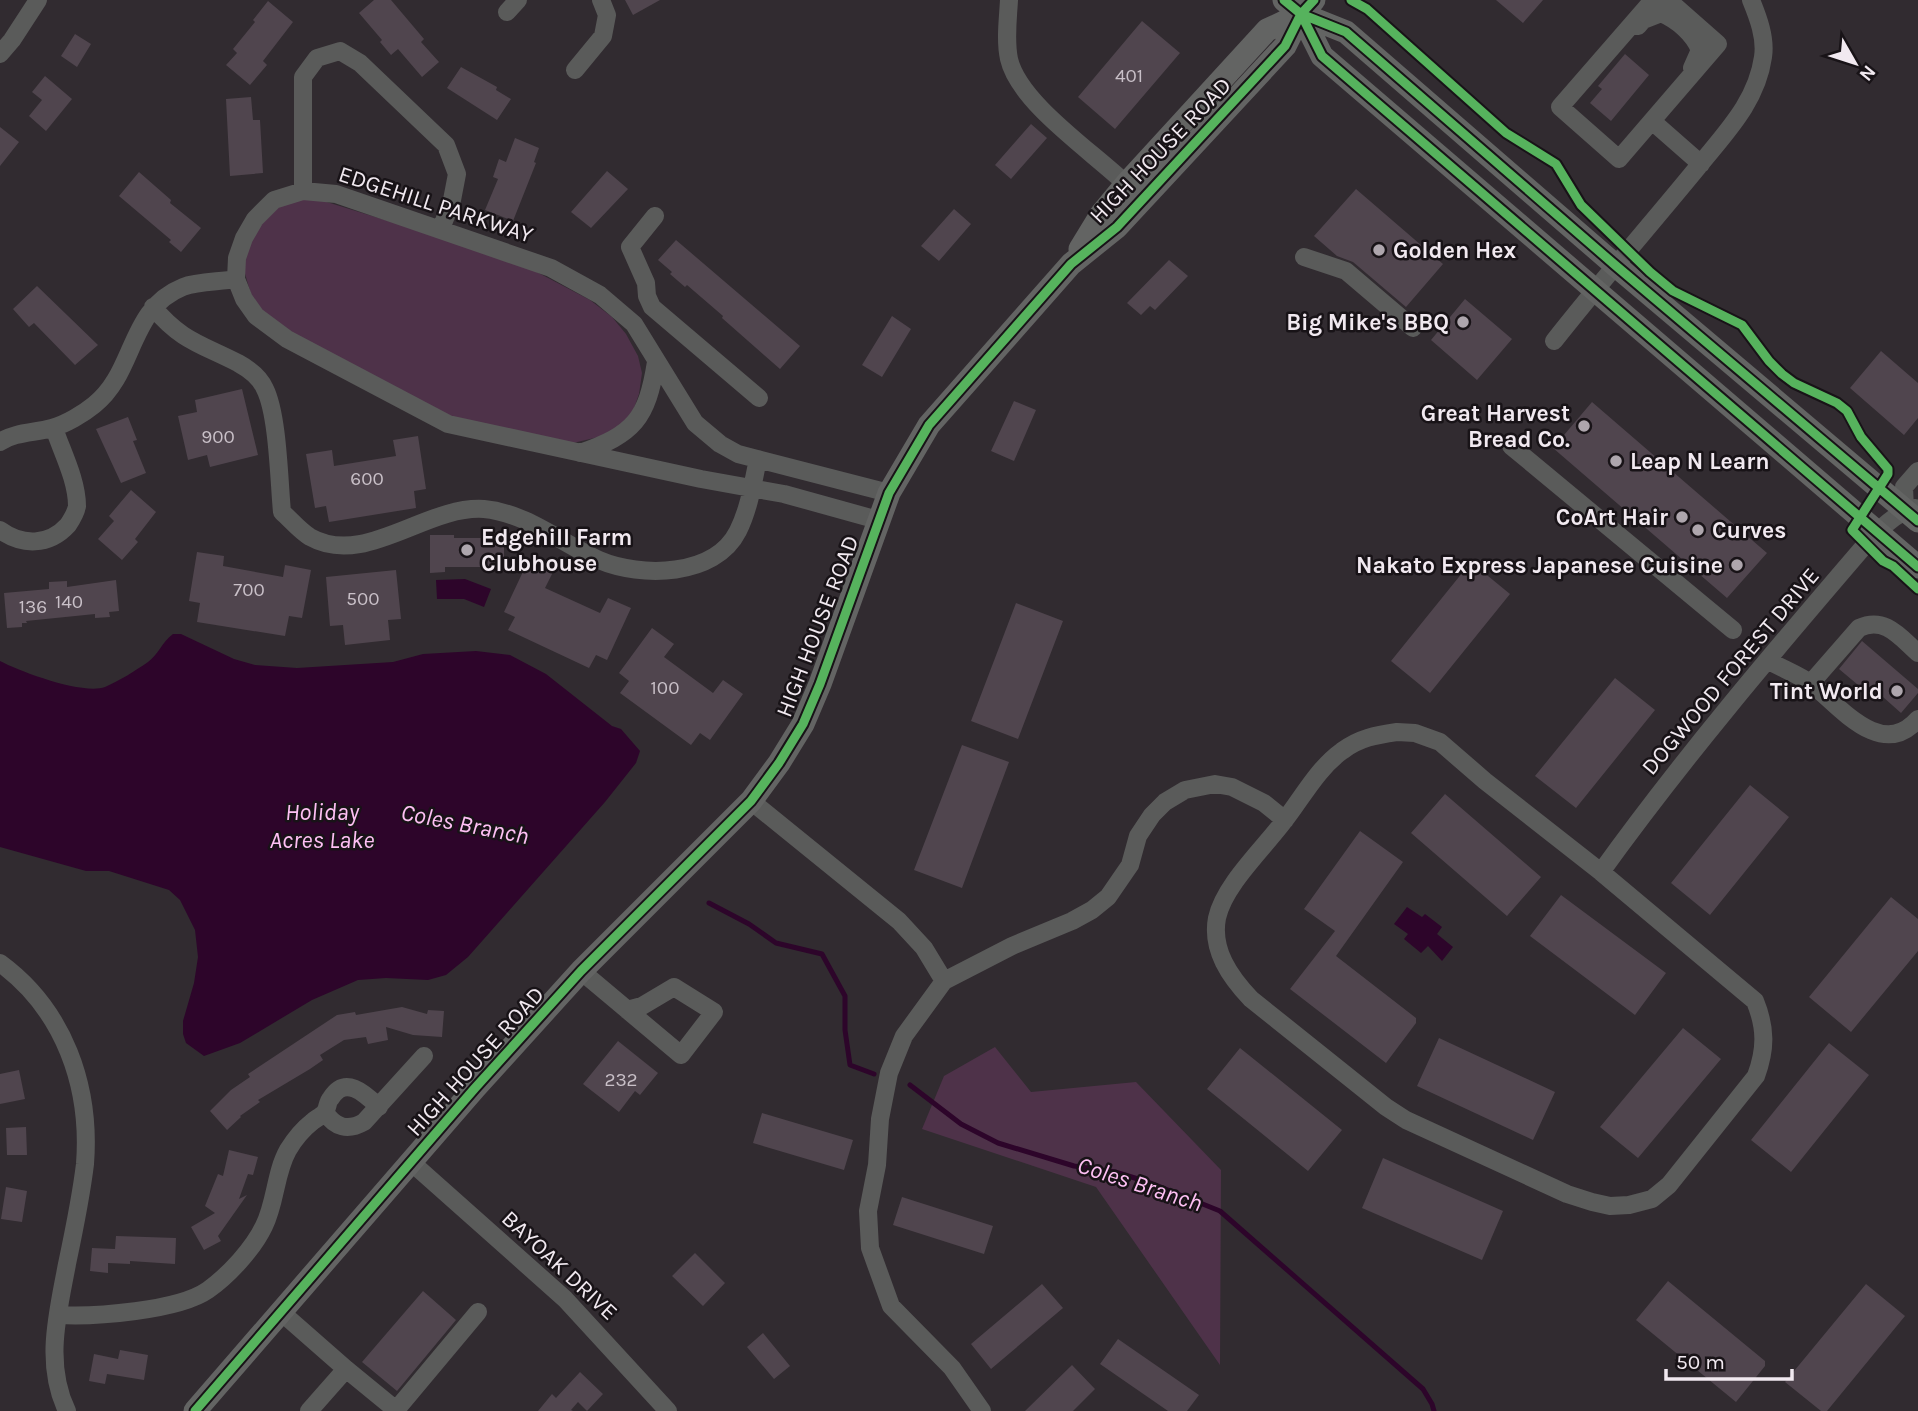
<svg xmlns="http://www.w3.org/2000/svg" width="1918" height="1411" viewBox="0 0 1918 1411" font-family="Karla,sans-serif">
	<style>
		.green { fill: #4e3249 }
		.water { fill: #2d052a }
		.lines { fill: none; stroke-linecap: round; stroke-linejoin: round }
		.stream { stroke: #2d052a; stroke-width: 5 }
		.building { fill: #50454e }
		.minor { stroke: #5a5b5a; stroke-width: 18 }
		.major { stroke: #636463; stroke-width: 23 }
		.cycleway-casing { stroke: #181317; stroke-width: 13 }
		.cycleway { stroke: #56b35d; stroke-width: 9 }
		.poi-dot { fill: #aea6ad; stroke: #181317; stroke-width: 2.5 }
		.labels { text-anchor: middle; stroke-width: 5; stroke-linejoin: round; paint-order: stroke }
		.number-label { font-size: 19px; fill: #c9c0c8 }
		.street-label { font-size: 23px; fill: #f1e9f0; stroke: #181317 }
		.poi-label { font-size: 23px; font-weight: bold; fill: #f1e9f0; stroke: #181317; text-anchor: end }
		.water-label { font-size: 24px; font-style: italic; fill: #fec0f4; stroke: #181317 }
	</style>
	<rect width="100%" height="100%" fill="#312b30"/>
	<!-- green -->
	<path class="green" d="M317,199l120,37 94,33 59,31 22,17 14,17 12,22 4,17 -3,21 -6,17 -10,12 -16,12 -34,8 -108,-21 -37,-14 -141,-77 -33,-26 -12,-42 6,-24 29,-34 19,-5z
		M995,1047l36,45 105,-10 85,88 -1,195 -124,-178 -174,-58 22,-53z"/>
	<!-- water -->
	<path class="water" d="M465,579l26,10 -7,18 -20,-8h-27l-1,-19z
		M173,634h8l53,25 21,6 42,3 96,-6 30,-8 53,-3 34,4 36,19 66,52 9,3 19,22 -4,12 -31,39 -137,155 -22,18 -18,5 -42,-2 -28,2 -46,20 -72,43 -36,13 -18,-13 -3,-9v-13l11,-38 4,-26 -3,-27 -15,-30 -11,-10 -60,-19h-23l-86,-24v-186c21,11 83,34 105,26 14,-6 30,-16 43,-25 10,-7 14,-20 25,-28z
		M1407,907l15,10 3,-3 17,13 -5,7 16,13 -11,14 -14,-15 -7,7 -17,-14 4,-5 -14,-10z"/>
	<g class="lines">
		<!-- stream -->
		<path class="stream" d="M709,903l40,21 27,19 46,11 23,42v34l5,35 24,9
			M910,1085l51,39 37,19 76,23 41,6 33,10 72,29 203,178 9,15 2,7"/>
	</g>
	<!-- building -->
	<path class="building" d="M374,0h17l33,39 -3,3 18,20 -17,15 -24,-28 -7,6 -11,-13 2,-2 -23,-27z
		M625,0h35l-27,15z
		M1496,0h47l-20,23z
		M268,1l25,21 -30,39 4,4 -17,20 -24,-20 11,-12 -4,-4 22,-27 -2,-2z
		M1142,21l38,32 -65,76 -37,-32z
		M75,34l16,10 -14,23 -16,-11z
		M1625,54l24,21 -38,46 -21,-18 12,-14 -4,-3z
		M461,67l36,20 -1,3 15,9 -14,21 -50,-32z
		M45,76l27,23 -26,32 -17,-15 13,-16 -10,-8z
		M251,97l2,23h7l3,53 -33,3 -4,-77z
		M1031,124l16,14 -36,41 -16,-14z
		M0,127l19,15 -19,24z
		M515,138l24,10 -5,14 2,1 -23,58 -28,-11 13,-31 -5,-2 6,-18 7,3z
		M607,171l21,18 -37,39 -20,-16z
		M139,172l32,28 -1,3 31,25 -20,24 -12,-10 2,-2 -52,-44z
		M1356,189l87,75 -37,43 -53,-45 -16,-6 -23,-20z
		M954,209l17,15 -32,37 -18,-15z
		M676,240l124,106 -20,23 -58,-51 1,-2 -36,-31 -2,2 -15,-13 2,-2 -14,-12z
		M1169,260l19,16 -33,34 -5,-4 -9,9 -14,-12z
		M37,286l61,59 -23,20 -41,-42 -5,4 -16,-18z
		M1465,299l47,40 -35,41 -46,-40z
		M892,316l19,13 -29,48 -20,-12z
		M1881,351l37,32v35l-14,17 -54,-47z
		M242,389l16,66 -48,12 -3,-12 -19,5 -10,-44 19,-4 -2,-12z
		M1014,401l22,9 -22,51 -23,-10z
		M1592,402l175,151 -40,45 -174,-150z
		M128,417l9,23 -4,1 13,32 -25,10 -25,-54z
		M418,436l8,53 -12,2 2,17 -87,14 -3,-16 -11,2 -9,-54 26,-4 2,16 62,-10 -3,-16z
		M131,490l25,22 -21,27 3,3 -16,18 -24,-21 16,-18 -5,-5z
		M430,535h24v3h50v23h-11v6h-48v5l-15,1z
		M197,552l27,4 -1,10 60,11 2,-12 26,5 -9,48 -13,-2 -4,20 -88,-14 3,-19 -11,-2z
		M528,561l25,11 -8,16 55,25 8,-15 23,10 -24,52 -11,-5 -7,13 -81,-38 7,-13 -11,-5z
		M1471,562l39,32 -80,99 -39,-32z
		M396,570l5,49 -13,1 2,20 -45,5 -2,-20 -13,1 -4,-49z
		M116,580l3,31 -10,1 1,5 -15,1v-4l-69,7 1,2h-5v4l-15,1 -3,-35 45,-4v-7l18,-1v6z
		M1016,603l47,18 -45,118 -47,-18z
		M652,628l22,16 -10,13 49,36 10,-13 20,14 -33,46 -10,-7 -9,12 -71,-52 9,-12 -10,-8z
		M1862,641l56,48v4l-17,20 -27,-24 -4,6 -31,-26z
		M1615,678l40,32 -79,98 -41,-32z
		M962,745l47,17 -47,126 -48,-18z
		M1750,785l39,32 -79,98 -39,-32z
		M1445,794l96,83 -34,39 -96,-83z
		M1360,831l43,31 -67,94 80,62v5l-30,40 -96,-74 45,-58 -31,-22z
		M1561,895l105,78 -31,42 -105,-79z
		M1891,897l27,22v32l-67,81 -42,-35z
		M402,1007l25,7 1,-4 16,1 -2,26 -29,-2 -27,-8 2,13 -20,4 -2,-7 -22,3 -24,15 3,5 -13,9 -52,31 2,2 -20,14 1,1 -14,13 -17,-19 21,-21 19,-13 -2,-3 89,-59 18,-3 1,3z
		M1683,1028l38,31 -83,99 -38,-31z
		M1439,1038l116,54 -22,48 -116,-54z
		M618,1041l40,32 -18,22 -5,-4 -16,21 -36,-28z
		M1829,1043l40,32 -78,97 -40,-32z
		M1240,1048l102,82 -34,41 -101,-82z
		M19,1070l6,29 -25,5v-30z
		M762,1113l91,27 -9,30 -91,-27z
		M26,1127l1,28h-20l-1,-27z
		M229,1150l29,7 -5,18 -5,-1 -9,25 8,-4 -29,41 3,5 -17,9 -13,-23 24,-14 -10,-7 13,-32 5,2z
		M1383,1158l120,53 -21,49 -120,-52z
		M6,1187l21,4 -5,31 -21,-3z
		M902,1197l91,29 -9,28 -91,-29z
		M116,1236l60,2 -1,26 -45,-3v3l-22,-1v10l-18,-2 2,-23 23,1z
		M695,1253l30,30 -22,23 -31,-30z
		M1668,1281l97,80v5l-29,36 -100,-82z
		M1042,1284l21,24 -72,61 -20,-25z
		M1866,1284l39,32 -78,95h-6l-36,-29z
		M423,1291l33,29 -59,71 -35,-29z
		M763,1333l27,33 -16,13 -27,-32z
		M1118,1339l81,56 -12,16h-19l-68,-47z
		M120,1350l28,5 -4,25 -37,-6 -2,10 -16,-3 5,-27 24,5z
		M1072,1365l23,24 -22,22h-48z
		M580,1372l23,22 -16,17 -9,-9 -7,8 2,1h-35l14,-17 4,4z"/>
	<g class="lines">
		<!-- minor -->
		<path class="minor" d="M1009,0c-1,19 -4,40 0,59 10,44 84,93 117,125
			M1653,0l-93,107 59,52 99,-115 -50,-44
			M507,12l11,-12
			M1638,26l5,-6 18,-7c16,7 32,20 39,37l-8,18
			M0,54l12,-14 26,-40
			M575,70l28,-34 4,-21 -6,-15
			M1652,121l49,43
			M303,191v-114l14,-19 23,-7 20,12 86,82 11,29 -5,26 -11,29
			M655,216l-25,31 16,36 1,13 5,11 107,91
			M1304,257l42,14 67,57
			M153,307c28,34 48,37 85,56 11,6 22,14 27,26 13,26 14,92 17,123 9,8 18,19 28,25 55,31 116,-32 174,-28 43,4 77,34 115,51 42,18 116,17 139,-29 11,-22 15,-48 20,-72
			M1554,341c48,-61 99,-119 148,-179 26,-32 55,-62 61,-105 3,-19 -5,-40 -12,-57
			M0,442c15,-10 34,-9 52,-14 14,-4 31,-14 42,-23 42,-33 34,-96 89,-118 15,-6 36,-5 53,-8
			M1511,446l222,184
			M580,453c54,-19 67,-34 76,-91
			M1905,510l-1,-23 14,-16
			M878,520l-94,-26 -83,-15 -253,-55 -161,-85 -31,-23 -12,-17 -8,-20 1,-21 7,-20 11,-19 19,-19 29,-9 33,3 215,74 49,27 34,29 61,99 25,21 18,10 151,39
			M0,530c22,16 49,16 68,-5 4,-6 8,-13 9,-19 0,-26 -15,-54 -23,-78
			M1769,661c14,8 31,14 44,24 28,23 69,75 105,34
			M1811,683l48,-55c26,-12 41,9 59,25
			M1397,732l18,1 25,9 45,39 116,91 154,129c11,27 11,48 1,75l-87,109 -17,14 -23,6 -19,1 -18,-4 -25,-8 -161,-74 -20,-13 -135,-108c-21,-22 -40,-49 -34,-81 7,-33 47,-70 67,-97 18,-23 34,-53 58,-70 17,-13 34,-16 55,-19z
			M751,801l148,120 25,27 20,33
			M1601,872c82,-114 174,-222 265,-328 13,-14 30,-32 49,-36
			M0,963c64,47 91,123 85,201 -4,33 -11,67 -18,100 -9,49 -23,99 0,147
			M581,971c33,28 67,56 100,84l33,-43 -40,-25 -32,19 -15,4
			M325,1112c10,16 23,19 39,10l60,-66
			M411,1162l154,137 103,112
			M281,1312l65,57 -37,42
			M58,1315c36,2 120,-4 150,-25 21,-15 45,-41 56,-64 12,-24 11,-53 24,-76 6,-10 15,-21 24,-28 3,-3 10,-6 13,-10 3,-4 2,-10 6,-14 15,-23 34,-4 48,9
			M346,1369l50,41 82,-98
			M982,1411l-30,-43 -61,-62 -21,-58 -2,-37 9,-46 3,-46 9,-46 15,-37 40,-55 68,-35 60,-25 20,-11 16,-13 22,-32 8,-29 14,-21 13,-13 20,-12 30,-6 17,3 32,16 21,17"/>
		<!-- major -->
		<path class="major" d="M1284,0l17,14 45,18 269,233 303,256
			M1301,14l21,42 596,511
			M1080,249l22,-36 24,-29 141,-154 34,-16
			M195,1411l280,-323 106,-117 170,-170 28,-38 24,-39 17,-40 69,-191 40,-68 142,-161 46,-37 168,-181 16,-32 13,-14"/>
		<!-- cycleway casing -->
		<g class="cycleway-casing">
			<path id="cycleway" d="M1284,0l17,14 45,18 269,233 303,256
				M1351,0l16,9 139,124 50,31 25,41 69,67 23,19 69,34 27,36 13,13 12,9 43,20 10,8 14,26 27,32v5l-36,56 31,31 10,5 25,23
				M1301,14l21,42 596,511
				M195,1411l280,-323 106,-117 170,-170 28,-38 24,-39 17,-40 69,-191 40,-68 142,-161 46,-37 168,-181 16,-32 13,-14"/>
		</g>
		<!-- cycleway -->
		<use href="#cycleway" class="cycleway"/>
	</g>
	<!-- markers -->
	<g class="poi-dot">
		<circle cx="1379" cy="250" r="7"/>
		<circle cx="1463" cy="322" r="7"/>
		<circle cx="1584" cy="426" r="7"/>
		<circle cx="1616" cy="461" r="7"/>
		<circle cx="1682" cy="517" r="7"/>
		<circle cx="1698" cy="530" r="7"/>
		<circle cx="467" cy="550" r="7"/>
		<circle cx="1737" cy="565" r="7"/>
		<circle cx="1897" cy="691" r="7"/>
	</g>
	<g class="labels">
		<!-- number labels -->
		<g class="number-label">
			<text x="1129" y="82">401</text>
			<text x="218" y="443">900</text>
			<text x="367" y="485">600</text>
			<text x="249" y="596">700</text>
			<text x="363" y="605">500</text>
			<text x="69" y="608">140</text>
			<text x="33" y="613">136</text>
			<text x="665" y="694">100</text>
			<text x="621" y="1086">232</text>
		</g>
		<!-- street labels -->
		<g class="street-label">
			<text transform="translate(1160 150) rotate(-46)" y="8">HIGH HOUSE ROAD</text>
			<text transform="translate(436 204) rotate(18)" y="8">EDGEHILL PARKWAY</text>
			<text transform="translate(817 626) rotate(-69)" y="8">HIGH HOUSE ROAD</text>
			<text transform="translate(1730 671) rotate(-50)" y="8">DOGWOOD FOREST DRIVE</text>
			<text transform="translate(475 1061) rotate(-48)" y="8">HIGH HOUSE ROAD</text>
			<text transform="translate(560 1265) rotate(43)" y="8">BAYOAK DRIVE</text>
		</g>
		<!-- poi labels -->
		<g class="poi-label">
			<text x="1393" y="258" text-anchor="start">Golden Hex</text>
			<text x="1449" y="330">Big Mike's BBQ</text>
			<text x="1570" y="421">Great Harvest<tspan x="1570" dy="26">Bread Co.</tspan></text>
			<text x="1630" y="469" text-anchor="start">Leap N Learn</text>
			<text x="1668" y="525">CoArt Hair</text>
			<text x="1712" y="538" text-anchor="start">Curves</text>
			<text x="481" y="545" text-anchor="start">Edgehill Farm<tspan x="481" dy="26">Clubhouse</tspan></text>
			<text x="1723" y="573">Nakato Express Japanese Cuisine</text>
			<text x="1883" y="699">Tint World</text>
		</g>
		<!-- water labels -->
		<g class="water-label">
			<text x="322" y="820">Holiday<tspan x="322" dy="28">Acres Lake</tspan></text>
			<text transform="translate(465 824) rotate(11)" y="8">Coles Branch</text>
			<text transform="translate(1140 1184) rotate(18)" y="8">Coles Branch</text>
		</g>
	</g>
	<!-- north arrow -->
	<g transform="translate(1855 63) rotate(129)" stroke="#181317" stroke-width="5" paint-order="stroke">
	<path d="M0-5L12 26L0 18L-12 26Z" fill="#f1e9f0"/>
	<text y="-10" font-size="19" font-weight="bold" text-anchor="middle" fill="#f1e9f0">N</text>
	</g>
	<!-- scale -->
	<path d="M1666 1369v10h126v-10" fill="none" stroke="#f1e9f0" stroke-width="3.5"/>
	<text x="1676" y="1369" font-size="21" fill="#f1e9f0" stroke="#181317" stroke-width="5" paint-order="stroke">50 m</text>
</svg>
